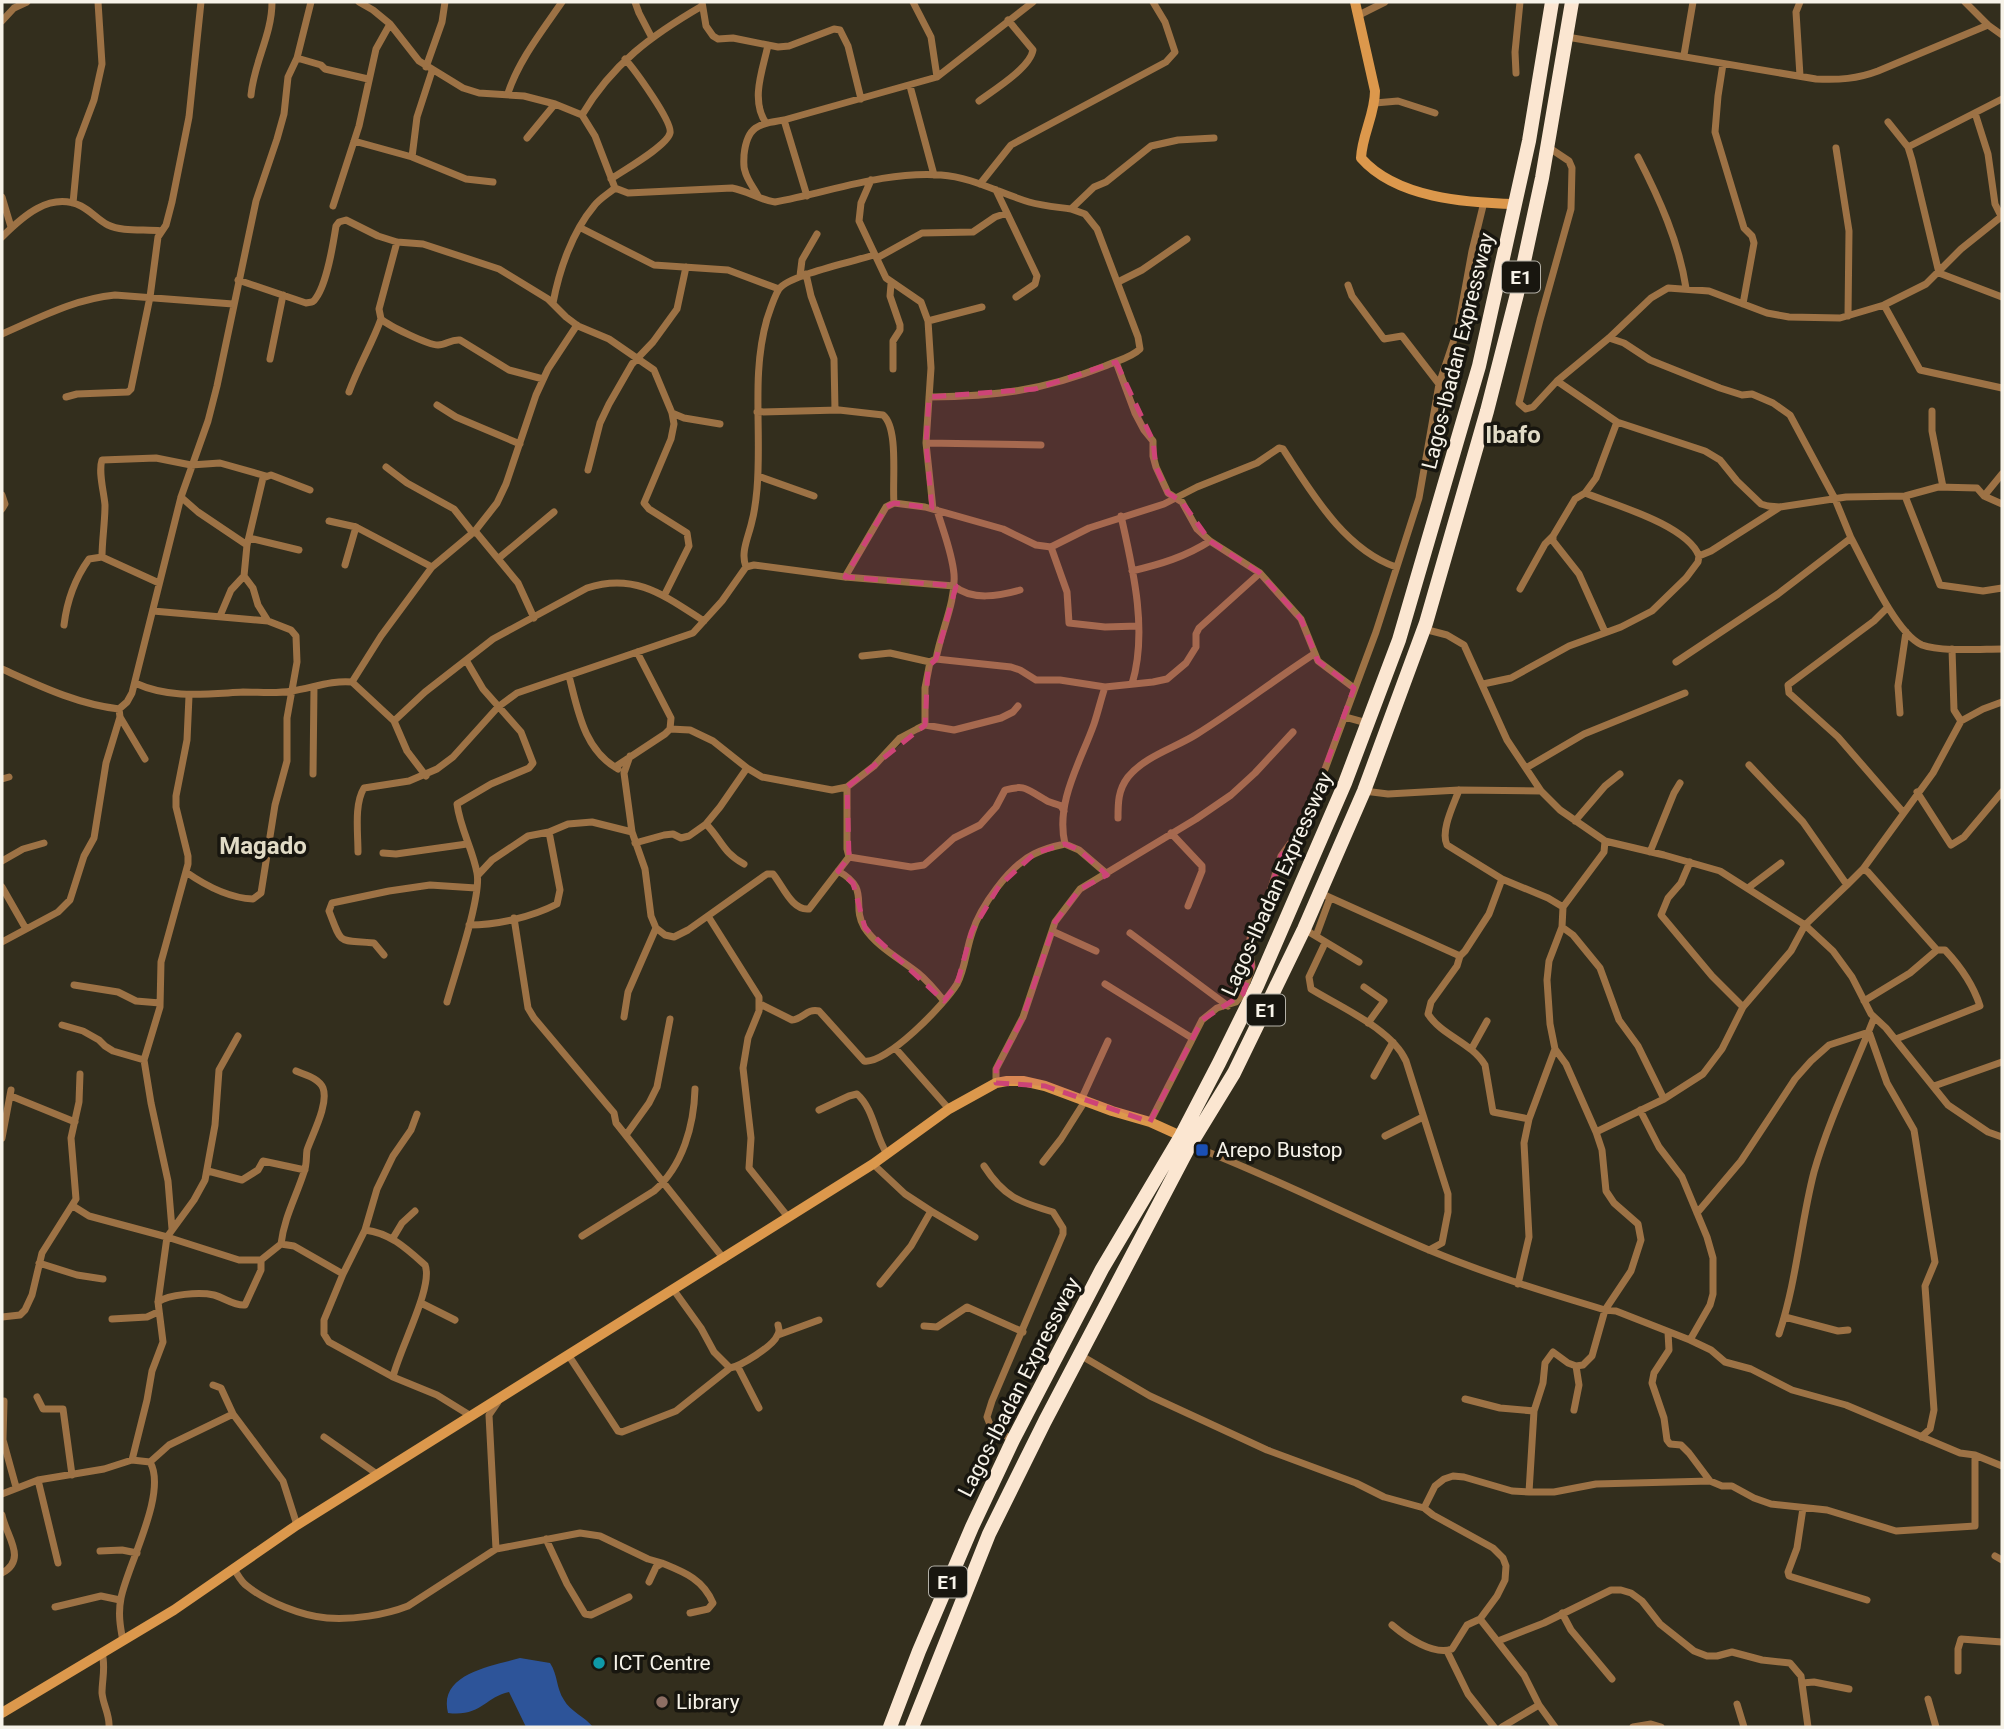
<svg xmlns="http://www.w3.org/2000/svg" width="2004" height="1729" viewBox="0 0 2004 1729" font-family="Roboto,sans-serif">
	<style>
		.water { fill: #2d5499 }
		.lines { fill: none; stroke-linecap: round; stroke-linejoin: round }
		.street { stroke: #9d7245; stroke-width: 7 }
		.secondary { stroke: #dc984c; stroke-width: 10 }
		.highway { stroke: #fbe6d1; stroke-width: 14 }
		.marked { fill: #cd4477; fill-opacity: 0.2; stroke: #cd4477; stroke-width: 5; stroke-dasharray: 14 9; stroke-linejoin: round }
		.transit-dot { fill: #1a4fb4; stroke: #18160f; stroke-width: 2.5 }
		.culture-dot { fill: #0f9aa8; stroke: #18160f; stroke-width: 2.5 }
		.education-dot { fill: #8d6e63; stroke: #18160f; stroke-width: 2.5 }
		.labels { text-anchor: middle; stroke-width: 7; stroke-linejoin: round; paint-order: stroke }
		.shield { fill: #18160f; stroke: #b4b1a8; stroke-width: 2 }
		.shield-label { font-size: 19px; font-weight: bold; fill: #f7f3e9 }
		.street-label { font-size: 21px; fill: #f7f3e9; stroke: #18160f }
		.poi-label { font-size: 21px; fill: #f7f3e9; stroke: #18160f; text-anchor: start }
		.quarter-label { font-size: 24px; font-weight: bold; fill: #e1dbc6; stroke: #18160f }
	</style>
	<rect width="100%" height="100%" fill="#332e1d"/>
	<!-- water -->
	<path class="water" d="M520,1658l30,5c8,12 6,25 14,37 6,11 21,17 29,27h-67l-17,-35c-24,5 -28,25 -61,21 -10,-40 45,-47 72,-55z"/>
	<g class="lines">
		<!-- street -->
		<path class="street" d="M359,2l14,8 17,14 29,37 44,27 16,5 45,3 31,8 27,11 13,21 20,52 13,5 104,-5c16,3 28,12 43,14 55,-10 109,-31 166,-27 31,2 58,18 88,27 14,4 28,5 42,7l23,-22 12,-5 45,-36 27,-6 36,-2
			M635,2l4,11 13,25
			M702,2l4,24 7,10 5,3 15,-1 45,9 11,-1 45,-17 6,1 8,16 13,53
			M913,2l18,35 6,40
			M1800,2l-4,10 4,64
			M1965,2l23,23 14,10
			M1359,15l26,-13
			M2,21l12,-13 13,-6
			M1567,37l249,42c23,1 41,0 62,-8l110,-46
			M1684,55l9,-53
			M297,58l24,7 4,4 43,10
			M1723,64l-5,32 -3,36 29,96 8,8 2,7 -11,61
			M426,67l16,-45 3,-20
			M1516,73l-1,-21 5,-50
			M910,86l24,89
			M508,93c11,-33 34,-62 54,-91
			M251,95c3,-33 21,-60 21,-93
			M979,101c15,-11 51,-33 54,-51l-25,-30
			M1375,103l23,-2 37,12
			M1975,113l13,41 7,50 7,14
			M582,115c30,-51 70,-80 120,-109
			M1888,122l20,25 4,13 27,113
			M766,123c-16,-23 -3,-54 2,-78
			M527,138l28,-34
			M354,141l58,16 54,22 27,3
			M1548,147l21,14 3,7 -1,41 -31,111 -21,83 7,6 7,-2 24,-26 52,-43 42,-40 17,-10 41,3 58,22 22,4 51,1 44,-13 42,-21 35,-35 41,-33
			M1908,147l94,-48
			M1836,148l13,83 -1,85
			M412,157l5,-40 15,-46
			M1638,157c21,41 41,85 48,131
			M611,179c13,-9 56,-33 59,-46 3,-11 -36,-64 -45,-74
			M871,180l-10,23 -2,18 27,57 35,24 7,19 3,47 -5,75 7,66
			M980,184l31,-39 155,-83 9,-10 -10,-30 -12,-20
			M996,190l41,86 -2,8 -19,13
			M758,196c-4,-8 -11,-16 -13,-25 -2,-5 -1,-11 -1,-16 3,-29 14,-31 40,-35
			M807,196l-23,-76 153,-43 96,-75
			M2,197l9,30
			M73,203l6,-63 15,-40 8,-36 -4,-62
			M333,206l26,-80 17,-77 14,-25
			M581,228l73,37 74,5 51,19
			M2,237c20,-20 48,-46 79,-31 10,5 17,14 27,19 14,7 37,4 53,6
			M397,242l-18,67 2,10c8,7 47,26 57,26 8,0 13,-6 22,-5l49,30 34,9
			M877,258l45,-25 51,-1 22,-15 12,-4
			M1939,273l63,24
			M806,274l5,22 23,63 1,51
			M800,276l2,-16 15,-26
			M238,280l68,23c5,-1 7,0 10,-5 11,-15 17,-53 20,-72l3,-4 7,-2 32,16 19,6 26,2 76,25 49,30 18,18 12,9 31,13 45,31 18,43 2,11 -3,15 -27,64 5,6 38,24 2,13 -25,50
			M1118,282l24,-12 45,-31
			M891,284l-1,12 10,29v5l-7,11v28
			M1348,285l4,11 32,43 18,-3 37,48
			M553,303c6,-32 19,-71 41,-97 5,-7 14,-12 21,-18
			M1884,305l36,65 82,18
			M928,321l54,-14
			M2,334c37,-16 72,-35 113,-39l118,9
			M1609,338l15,5 26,17 70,28 22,7 10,-1 21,9 17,12 45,84 16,39 -73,56 -102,68
			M270,359l13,-64
			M1116,362l19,51 9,17 9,11v15l3,11 12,26 14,9 15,27 13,12 50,32 41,46 17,42 36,27
			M1557,381l60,41 88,29 15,9 17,21 24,23 7,2 12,1 66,-10 59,-1 33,-9 39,1 7,8 18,8
			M349,392c9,-25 23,-48 32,-73
			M66,397l11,-3 51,-2 3,-3 19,-92 8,-60 8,-12 6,-23 17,-85 12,-115
			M929,397c67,-1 113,-6 176,-31 11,-5 26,-8 35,-17l-2,-12 -41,-108 -12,-15 -14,-5
			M437,405l19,12 64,27
			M1932,411v20l11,56
			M757,412l82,-2 44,5c16,13 9,67 11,88
			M672,413l12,5 36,6
			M926,443l115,2
			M386,467l21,16 47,26 19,24
			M588,470l12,-47 9,-19 23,-40 21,-22 24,-33 9,-42
			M758,476l56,20
			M1585,493c30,12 102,32 114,63
			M2,495l3,9 -3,5
			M1905,496l35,89 43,6 19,-3
			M1984,496l18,-22
			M181,497l17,15 49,33
			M1121,516c12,53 27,115 11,168
			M329,521l27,6 -11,38
			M356,527l76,40
			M475,531l43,52 16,35
			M249,538l50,12
			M1851,538c14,26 45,96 71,107 19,7 59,4 80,4
			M1051,547l16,45 2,31 36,4 33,-1
			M102,557c0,-17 3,-34 3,-52 -1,-13 -7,-33 -3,-45l54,-2 35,7 29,-2 46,13
			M499,558l55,-46
			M746,567c-6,-15 3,-31 6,-46 3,-11 4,-21 5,-32 5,-58 -6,-114 10,-170 3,-9 7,-22 12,-30 10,-14 76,-28 95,-34
			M1132,571c29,-7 53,-14 78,-30
			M845,577l41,-70 8,-4 31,4 78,22 33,16 15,2 38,-19 75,-24 33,-17 60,-24 22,-15 4,1c29,44 61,100 113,118
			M1520,589l25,-45 8,-8
			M1887,608l-13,13 -86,64 1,8 49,44 65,75
			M153,611l115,10
			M220,616l11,-26 13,-14
			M64,625c3,-25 10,-45 25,-66l13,-2 57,26
			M1424,629l23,6 17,10 43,95 34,51 19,19 45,31 59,14 56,16 85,54 28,26 19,26 19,37 15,14 62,77 40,27 14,5
			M1605,632l-26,-58 -26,-33v-5l22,-37 10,-6 11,-15 21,-56
			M1952,649l2,61 7,11
			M862,656l28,-3 40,9
			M936,659l75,8 9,3 16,10h24l45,7 48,-5 14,-3 19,-16 10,-16v-13l3,-6 61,-55
			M2,669c38,17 75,35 117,40l8,-7 5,-9 49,-196 27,-76 9,-35 39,-185 21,-62 7,-25 4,-37 9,-19 14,-56
			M569,676c9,35 15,74 49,93
			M352,682l29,-46 51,-69 43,-36 22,-28 9,-19 30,-89 12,-26 29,-44
			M135,683c35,16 70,11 108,9 17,0 33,2 49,-1 20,-3 40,-11 60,-9l42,39 13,30 19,25
			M1483,684l28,-6 58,-32 52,-19 31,-16 34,-33 12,-16 1,-6 12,-5 69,-44
			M1105,687c-4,12 -7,25 -11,37 -13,37 -39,78 -29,120l14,6 28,24
			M1900,713l-2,-27 8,-54
			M120,717l25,42
			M1345,717l22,6
			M394,721l31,-29 68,-53 94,-51c48,-16 78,8 117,33
			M925,725v-37l5,-26 6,-3c5,-28 20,-57 18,-85 -2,-22 -11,-43 -17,-64
			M670,729l20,1 23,11 34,27 15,9 70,13 15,-3 27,-21 26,-28 17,-9 8,-4 29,5 47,-12 12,-6 5,-6
			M630,756l-6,17 8,59 13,37 6,47 5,12 9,7 9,2 14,-7 79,-56h6c10,12 19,37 36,35l40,-52 -2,-8v-62
			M1749,765l54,57 44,63 16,-16 5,3 69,78 -27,23 -46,28
			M615,767l50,-33 5,-5 1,-11 -34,-66
			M1526,768l58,-34 101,-41
			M313,774l1,-87
			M2,779l7,-2
			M1459,790c-5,14 -19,41 -12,55l55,34 46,19 15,9
			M1364,791l24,3 71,-4 82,1
			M1917,792l34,53 13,-8 38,-45
			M1118,818c0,-15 0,-28 10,-41 17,-21 47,-29 69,-43 40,-25 77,-54 117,-80
			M1575,821l30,-35 15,-12
			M706,824c16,16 16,28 38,40
			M1171,833l31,33v5l-14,35
			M635,843l29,-8 9,-1 8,4 8,-2 17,-12 14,-17 27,-39
			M358,852c0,-19 -4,-48 6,-64l45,-7 28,-12 16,-12 45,-50 19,-14 176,-60 29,-32 24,-34 8,-2 91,12 109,9c18,15 45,10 66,4
			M1650,852l24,-59 6,-10
			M383,853l13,1 71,-10
			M849,857l62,10 13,-2 30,-27 26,-13 16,-18 9,-17c21,-6 22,0 39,9 5,4 11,4 17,7l3,5
			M2,861l21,-12 21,-6
			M1690,862l-9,21 -13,15 -7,17 51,61 31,31
			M1863,869l70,-96 28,-52 22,-12 19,-7
			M838,871c33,18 13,34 26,56 13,20 35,31 54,46 10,8 18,18 26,28
			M186,872c20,14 42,26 67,27l8,-6 14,-88 12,-44v-43l10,-56 -1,-26 -5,-6 -23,-9 -10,-16 -5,-17 -9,-12 3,-31 16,-67 8,-3 39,15
			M478,875l14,-15 36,-24 21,-4 19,-8 24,-2 40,10
			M1502,879l-13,35 -24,37 -5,5 -3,10 -26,36 -3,12c14,22 43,28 57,51l8,47 36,7
			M2,887l24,42
			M1748,888l33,-25
			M1320,893l140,63
			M708,916l51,81v14l-11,27 -5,30 8,70 -2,30 39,49
			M514,918l14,90 6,10 80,95 2,10 108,136
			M469,925c28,0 63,-8 88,-21l3,-14 -11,-58
			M1562,927l11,8 27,33 19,52 19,26 26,53
			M1304,929l55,33
			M1052,931l44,20
			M1130,933l98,73
			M1316,936l14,-38
			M2,942l56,-30 12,-12 14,-44 10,-18 12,-75 14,-46 -1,-8
			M1325,943l-16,34 2,12c29,18 81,40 95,72l42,133v18l-6,31 -13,7
			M384,955l-10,-12c-37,-4 -31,4 -45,-32l3,-8 57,-12 41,-6 46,3
			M1105,984l87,54
			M74,985l44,7 18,9 24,2
			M1364,987l20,14 -16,22
			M447,1002c7,-26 35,-106 30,-129 -4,-23 -17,-45 -20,-69l34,-20 38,-16 4,-5 -12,-31 -38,-43 -17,-29
			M760,1004l32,16c11,-1 15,-12 27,-9l45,50c22,4 81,-57 93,-77 8,-15 9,-34 15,-51 8,-26 37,-67 62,-79 10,-5 21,-8 31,-10
			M624,1017l4,-25 28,-64
			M62,1025l21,6 16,9 6,6 8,5 31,9
			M1896,1039l84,-33c-7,-22 -20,-40 -35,-56h-8
			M1472,1048l15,-27
			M896,1049l53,60
			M1374,1076l19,-34
			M996,1083v-14l27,-52 32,-95 25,-33 116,-70 35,-24 24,-22 38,-41
			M1934,1086l68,-24
			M11,1096l64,26
			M1081,1100l27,-59
			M819,1110l30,-14 8,-2c17,15 18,42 30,60
			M1640,1110l19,37 23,30 25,60 6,21v36l-3,11 -20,35
			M417,1114l-6,16 -18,26 -16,33 -12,41 -22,44 -19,46v14l5,8 64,35 44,18 34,21
			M1150,1122l52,-102 15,-12 19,-6 7,-8 9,-27 -3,-23 2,-10 11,-17 19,-61 24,-33 71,-191 43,-134 20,-114 19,-56 14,-77 12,-49
			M1596,1132l68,-33 39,-25 19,-25 21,-42 48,-56 14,-26 42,-40
			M626,1135l23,-32 8,-16 13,-68
			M1385,1136l38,-19
			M2,1138l9,-48
			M1190,1145c82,31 158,71 239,105 57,24 116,42 176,60l11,1 74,29 21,10 14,12 26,7 41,21 54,15 114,48 15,2 27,11
			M1043,1162l18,-23 24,-38
			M873,1164l32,30 26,17
			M984,1166c20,31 35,36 69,46l10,16v6l-71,167 -5,16 4,10 22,13
			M208,1171l34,9 16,-10 5,-9 42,9
			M73,1206l16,10 78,21 72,23h22l20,-16c3,-26 15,-47 23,-72 3,-7 2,-15 3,-22 5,-15 22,-46 16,-62 -4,-10 -18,-13 -27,-17
			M1697,1213l44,-52 54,-82 16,-18 18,-16 40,-13 18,51 27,47 21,132 -10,24 9,124 -4,19 -9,8
			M172,1229l-4,-48 -17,-78 -7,-43 16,-53 1,-45 27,-98v-8l-12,-49v-11l11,-56 2,-44
			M365,1230c25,3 41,18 60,35 9,21 -26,85 -32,112
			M582,1236l72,-45c29,-25 40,-66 41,-102
			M393,1238l9,-15 13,-12
			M281,1244l13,2 49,28
			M39,1263l38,12 26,4
			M880,1284l31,-38 20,-35 44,26
			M1518,1284l11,-47 -5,-94 5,-24 26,-70
			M673,1289l28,39 13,24 16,16
			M158,1302c11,-8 42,-10 56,-7 11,3 20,11 31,10l16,-35v-10
			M421,1303l34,17
			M2,1317l18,-2 5,-5 7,-15 10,-42 34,-54 -5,-61 8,-36 1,-28
			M1785,1317l53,14 10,-1
			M112,1319l35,-2 11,-5
			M924,1326l13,1 30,-20 56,25
			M1668,1332l1,18 -15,23 -2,10 12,35 3,22 3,4 11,1 8,8 21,28
			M1779,1334c18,-54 21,-108 35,-162 15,-53 40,-103 60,-154
			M778,1335l41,-15
			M1080,1355l70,41 117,54 89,33 28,14 40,11 9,7 60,33 10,10 3,8 -1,14 -8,16 -17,23 -13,6 -15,24c-18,7 -46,-12 -60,-24
			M569,1356l49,75 4,1 54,-21 54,-43c11,-2 43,-22 47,-32 3,-5 2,-6 1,-11
			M738,1367l21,41
			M213,1385l8,3 12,26 50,67 14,44
			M37,1397l6,12h20l9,66
			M1465,1399l35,9 34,3
			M4,1401l-1,39 13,47
			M1574,1410l5,-25 -3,-19
			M324,1437l53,37
			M132,1460l15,-60 5,-29 11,-29 -5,-40 9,-65 27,-37 11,-20 10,-55 4,-55 19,-34
			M150,1462l19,-17 64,-31
			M38,1480l20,83
			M1529,1492l5,-81 9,-28 2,-20 8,-11 15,11 8,3 7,-1 9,-9 13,-46 26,-39 10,-31 -3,-16 -24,-21 -8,-12 -4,-41 -6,-18 -30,-68 -11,-15 -5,-25 -3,-44 2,-19 13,-34 1,-20 41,-55 1,-11
			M2,1494l36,-14 66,-11 28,-9 18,2
			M1424,1508l11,-22 9,-7 9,-3 11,1 48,14 17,1h25l42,-8 114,-3 12,5h10l22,12 17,6 56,6 69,21 79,-5v-71
			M1803,1508l-6,40 -9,24 1,4 78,24
			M2,1515c4,21 26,44 0,58
			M546,1539l21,45 18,30 6,1 38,-18
			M496,1549l-7,-134 9,-13
			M100,1551l22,-1 15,3
			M1995,1556l7,4
			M662,1563c22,9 41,16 51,40l-5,6 -18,4
			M234,1569c4,6 7,13 13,17 20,16 55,30 80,32 26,2 58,-3 81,-12l88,-57 84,-16 20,3 48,23 14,4 -6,4 -7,15
			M55,1607l46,-11 19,4
			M1562,1613l9,17 41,49
			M1480,1619l44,56 15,30 16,22
			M123,1641c-3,-15 -5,-28 -2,-43 6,-32 47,-105 29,-136
			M1498,1641l46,-18 67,-33h10l10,3 11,8 18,23 34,27 13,5h10l15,-4 30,8 28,3 11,13 7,51
			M1447,1651l21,43 26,33
			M102,1653c4,14 0,26 0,40 1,12 8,22 7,34
			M1958,1671v-22l3,-10 41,3
			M1802,1683l12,-1 35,7
			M1928,1699l8,28
			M1737,1704l7,23
			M1502,1727l37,-22
			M1633,1727l18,-3 10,3"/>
		<!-- secondary -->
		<path class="secondary" d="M1355,2l20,89c0,23 -13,44 -14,67 35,40 105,45 155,46
			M2,1713l172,-103 123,-85 576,-361 76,-55 47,-26 11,-2h16l22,5 67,25 38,11 31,14"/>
		<!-- highway -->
		<path class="highway" d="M890,1727l29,-76 53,-124 41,-87 89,-171 79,-133 38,-73 38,-77 88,-203 54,-143 80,-274 50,-225 23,-139
			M912,1727l77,-193 56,-113 145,-276 44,-72 70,-144 60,-138 62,-168 61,-212 30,-117 25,-116 30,-176"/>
	</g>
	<!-- marked area -->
	<path class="marked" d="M1116,362l37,79 3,26 12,26 14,9 28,39 50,32 41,46 17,42 36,27 -49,135 -24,33 -19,61 -11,17 1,33 -9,27 -41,26 -52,102 -105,-36 -49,-3v-14l27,-52 32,-95 25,-33 27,-14 -28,-25 -14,-6 -30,9 -36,33 -27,45 -15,53 -13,17 -79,-73 -12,-45 -15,-12 11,-14 -2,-70 78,-62 3,-58 8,-8 20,-73 -111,-9 41,-70 8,-4 38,5 -6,-65 3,-46 106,-8z"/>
	<!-- markers -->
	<rect class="transit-dot" x="1195" y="1143" width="14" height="14" rx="3.5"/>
	<circle class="culture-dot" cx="599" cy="1663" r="7"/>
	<circle class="education-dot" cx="662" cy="1702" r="7"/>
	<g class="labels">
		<!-- shield labels -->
		<g class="shield">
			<rect x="1502" y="261.5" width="38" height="31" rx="5"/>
			<rect x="1247" y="994.5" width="38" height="31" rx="5"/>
			<rect x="929" y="1566.5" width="38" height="31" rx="5"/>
		</g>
		<g class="shield-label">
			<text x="1521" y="284">E1</text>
			<text x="1266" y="1017">E1</text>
			<text x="948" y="1589">E1</text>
		</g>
		<!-- street labels -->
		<g class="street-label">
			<text transform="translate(1458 351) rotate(-76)" y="7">Lagos-Ibadan Expressway</text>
			<text transform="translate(1277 884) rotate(-66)" y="7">Lagos-Ibadan Expressway</text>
			<text transform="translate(1019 1387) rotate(-63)" y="7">Lagos-Ibadan Expressway</text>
		</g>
		<!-- poi labels -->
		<g class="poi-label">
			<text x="1216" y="1157">Arepo Bustop</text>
			<text x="613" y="1670">ICT Centre</text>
			<text x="676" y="1709">Library</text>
		</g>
		<!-- quarter labels -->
		<g class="quarter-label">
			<text x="1513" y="443">Ibafo</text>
			<text x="263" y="854">Magado</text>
		</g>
	</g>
	<!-- border -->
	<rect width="2004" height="1729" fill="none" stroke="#f7f3e9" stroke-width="7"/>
</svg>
